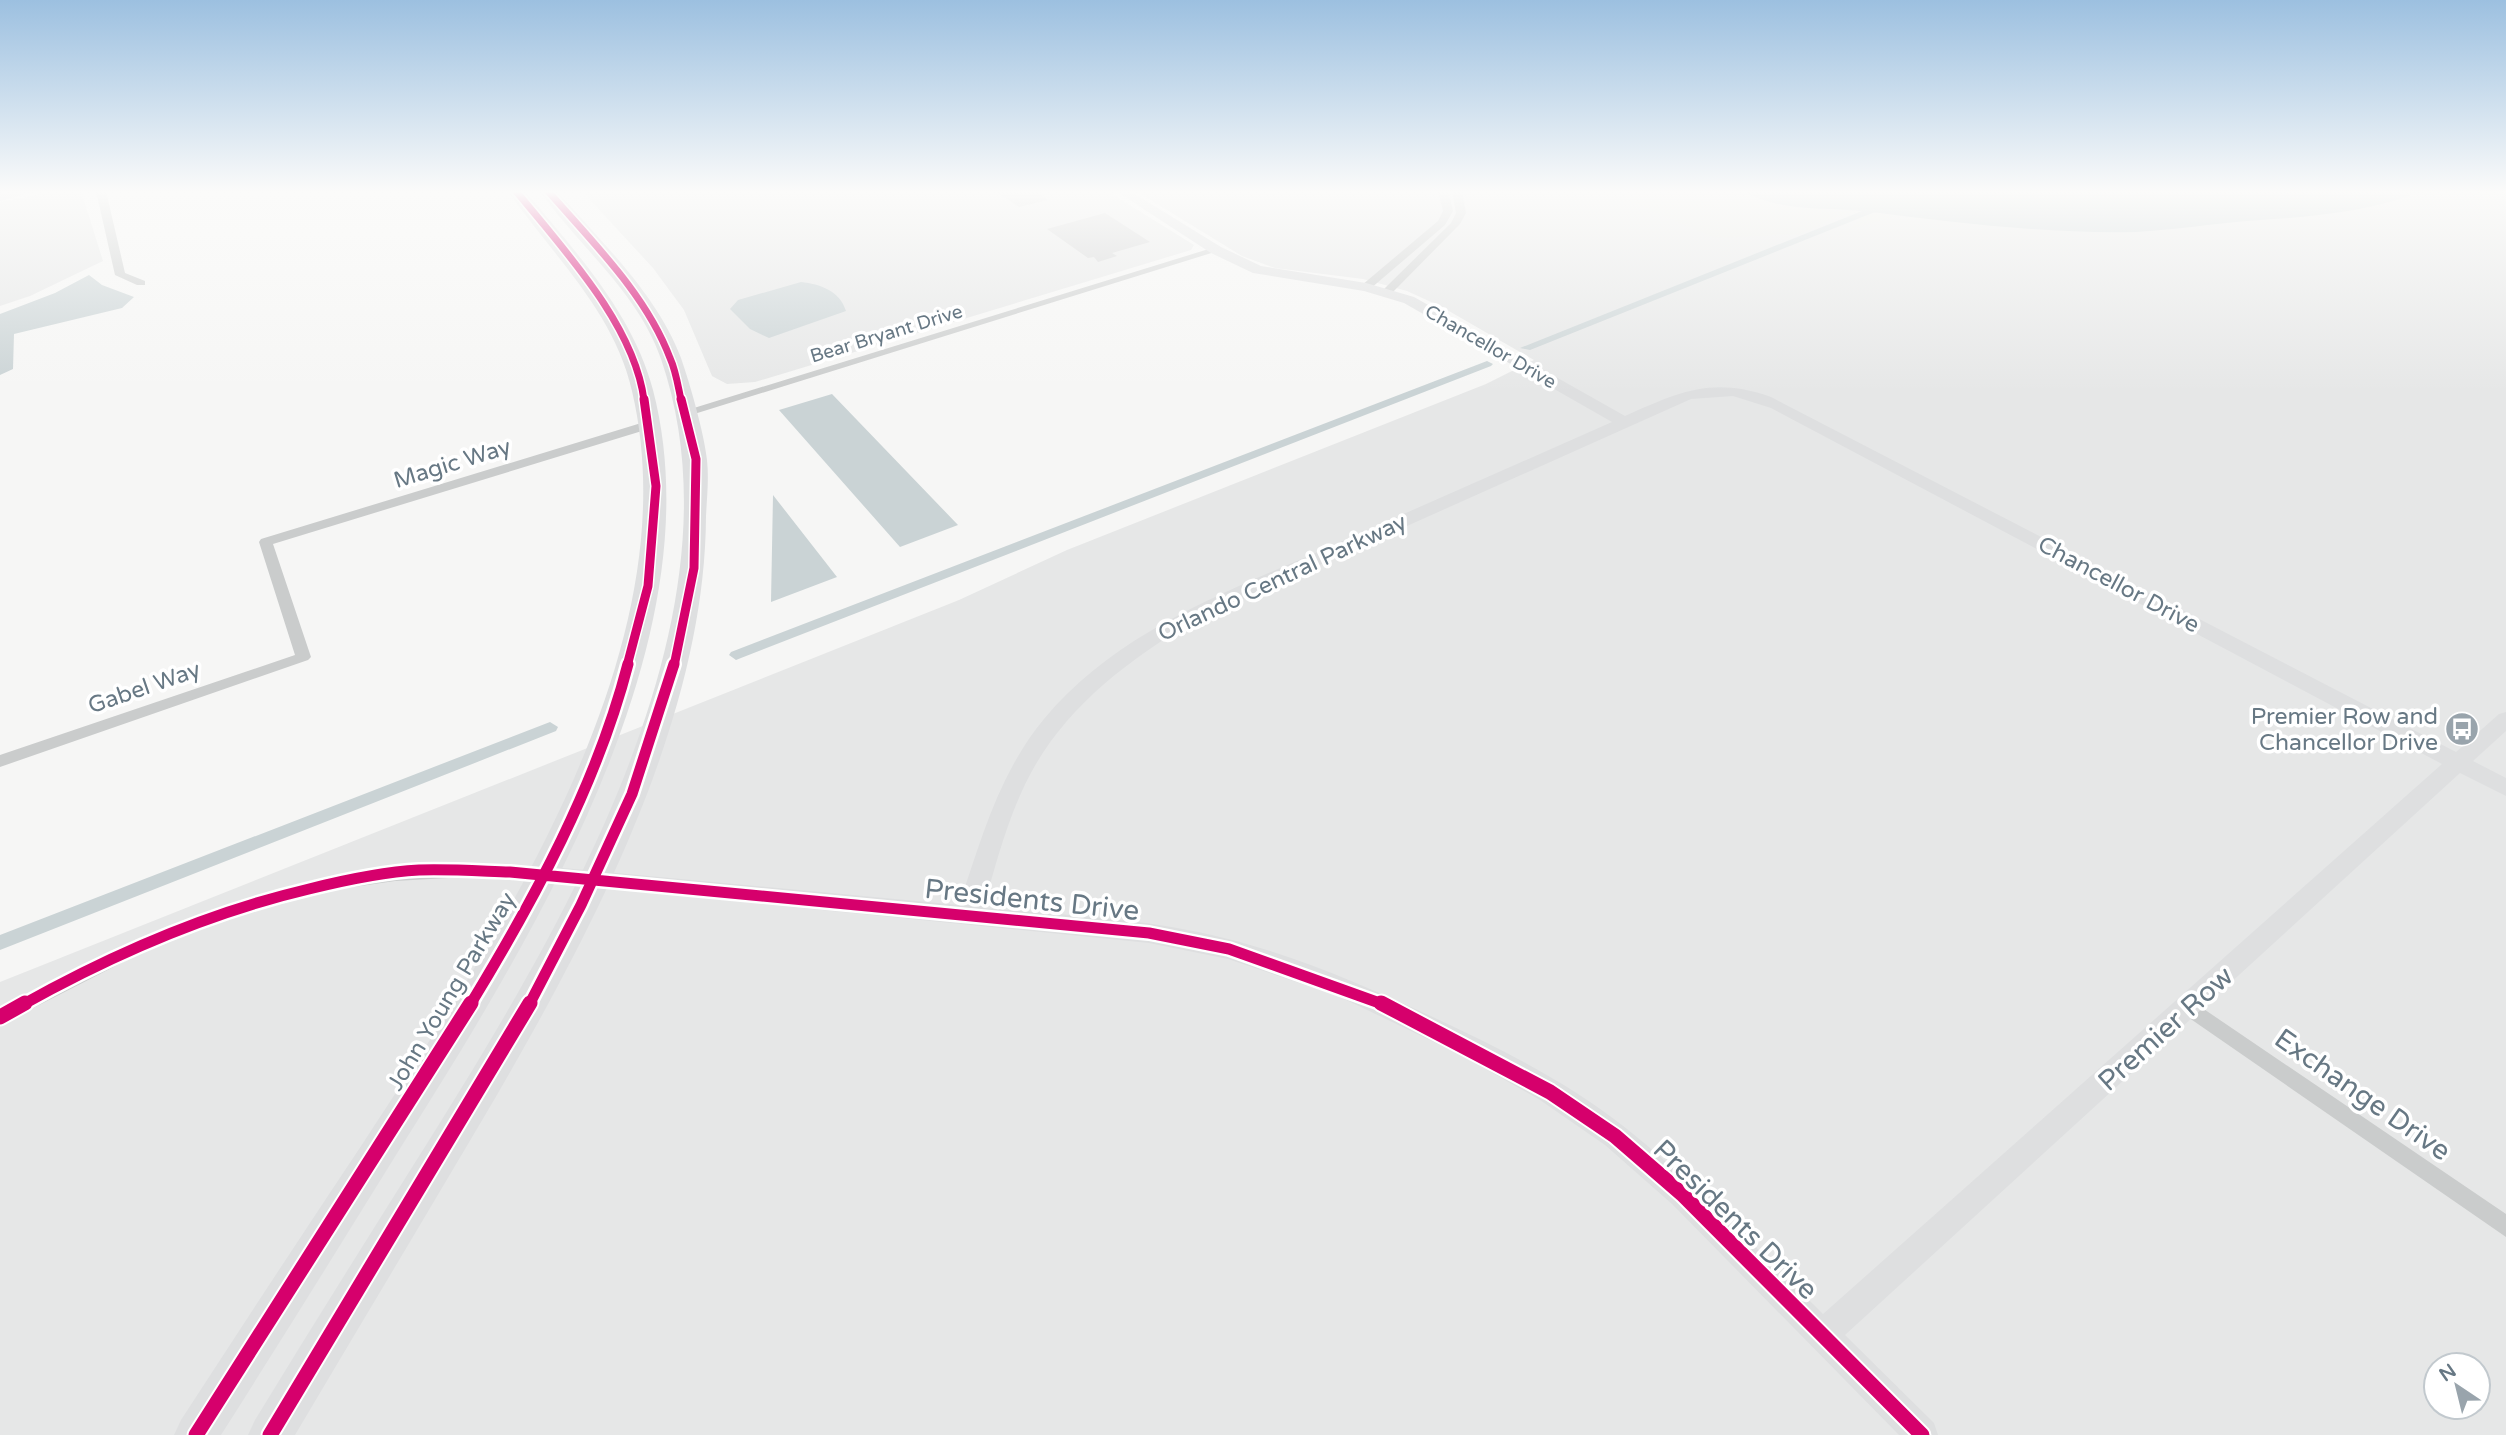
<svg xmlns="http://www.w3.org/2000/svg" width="2506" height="1435" viewBox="0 0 2506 1435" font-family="'Varela Round',sans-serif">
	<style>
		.built { fill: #e6e7e7; fill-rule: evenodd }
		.green { fill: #e6e8e3 }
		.water { fill: #cad3d5 }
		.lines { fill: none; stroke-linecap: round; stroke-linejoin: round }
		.canal { fill: #cad3d5; fill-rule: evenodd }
		.building { fill: #cdcecf }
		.street { fill: #cacccc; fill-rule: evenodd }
		.secondary { fill: #dedfe0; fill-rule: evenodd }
		.highway { fill: #dedfe0; fill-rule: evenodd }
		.cycleway-far3-casing { stroke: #fff; stroke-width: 10 }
		.cycleway-far2-casing { stroke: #fff; stroke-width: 12 }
		.cycleway-far1-casing { stroke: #fff; stroke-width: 16 }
		.cycleway-casing { stroke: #fff; stroke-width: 19 }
		.cycleway-far3 { stroke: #d6006c; stroke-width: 7 }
		.cycleway-far2 { stroke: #d6006c; stroke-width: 9 }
		.cycleway-far1 { stroke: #d6006c; stroke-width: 11 }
		.cycleway { stroke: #d6006c; stroke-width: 15 }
		.labels { text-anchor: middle; stroke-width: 7; stroke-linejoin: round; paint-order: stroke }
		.far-street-label { font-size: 19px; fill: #677884; stroke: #fff }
		.street-label { font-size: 23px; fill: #677884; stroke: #fff }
		.poi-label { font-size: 23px; fill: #677884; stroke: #fff; text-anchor: end }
		.near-street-label { font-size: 28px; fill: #677884; stroke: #fff }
	</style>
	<rect width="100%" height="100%" fill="#f6f6f5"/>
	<!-- built -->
	<path class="built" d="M56,191h25l22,70 -73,35 -30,10v-104z
		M582,191h525l87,54 -3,5 -436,132 -28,2 -15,-8 -28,-66 -31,-42z
		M1136,191h1370v1244h-2506v-453l959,-382 108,-50 419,-166 48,-24 -92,-53 -35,-16 -44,-12 -88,-11 -33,-12zM2436,1365h42v42h-42z"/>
	<!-- green -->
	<path class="green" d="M1619,191h124l36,15 118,10 -47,13 13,-13 -6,-4 -13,2 -43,20 -85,4 -93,-39z"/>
	<!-- water -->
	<path class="water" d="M1743,191h680c-57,22 -116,26 -176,30 -37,3 -74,9 -111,11 -92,2 -183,-10 -274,-21 -41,-4 -82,1 -119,-20z
		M89,275l13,10 32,12 -12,11 -108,26 -1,35 -13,6v-61l55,-21z
		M801,282c19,2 39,9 45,29l-77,27 -19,-9 -20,-20 8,-9z
		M832,394l126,131 -58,22 -121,-137z
		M773,495l64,82 -66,25z"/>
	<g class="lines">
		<!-- canal -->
		<path class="canal" d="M1887,201l5,3 -2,2 -360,144 -10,-2z
			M1487,361l6,3 -2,2 -750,292 -5,2 -7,-5 2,-3z
			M550,722l8,5 -2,4 -556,219v-15z"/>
	</g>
	<!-- building -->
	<path class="building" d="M995,191h40l13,9 -29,7z
		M1105,213l45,29 -38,11 5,3 -19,6 -4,-5 -6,1 -41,-29z"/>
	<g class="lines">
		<!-- street -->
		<path class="street" d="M96,191h10l19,82 20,8v4h-8l-22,-10z
			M1438,191h10l5,20 -8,14 -75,64h-8v-4l76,-64 5,-10z
			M1452,191h10l4,22 -6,11 -69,70h-8v-4l68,-67 5,-10z
			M1212,248l9,2 -530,165h-8l-2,-3z
			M651,420l6,4 -2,3 -382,117 38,113 -3,3 -308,107v-12l295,-100 -36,-113 2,-3z
			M466,864l76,4 6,2 3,5 -3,5 -6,2 -76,-5 -71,4 -69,10 -65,16 -60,21 -64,27 -137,70v-17c104,-56 209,-105 324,-130 47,-10 95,-12 142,-14z
			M2189,999l317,215v23l-324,-224 -3,-6 3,-6z"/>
		<!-- secondary -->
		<path class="secondary" d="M12,191h24l-36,10v-8z
			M1116,191h14l91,56 40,19 105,17 48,14 211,119c54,-24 87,-40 146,-19l685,355 43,-38 7,-2v19l-33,30 33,17v18l-46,-23 -615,562 89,88 4,12h-39l-227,-231 -67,-59 -65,-45 -77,-44 -125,-60 -110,-37 -79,-16 -615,-62 -4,-6 4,-6 8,-3 417,39c22,-65 40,-132 85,-186 75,-90 188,-129 292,-175 92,-41 184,-81 276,-122l-208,-119 -40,-12 -111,-18 -42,-20zM1733,396l38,12 671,356 -619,550c-64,-63 -126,-129 -196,-185 -57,-46 -126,-80 -192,-111 -67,-31 -135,-61 -207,-79 -80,-21 -164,-24 -245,-31 12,-40 22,-80 39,-117 34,-76 99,-126 168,-168l501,-224z"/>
		<!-- highway -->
		<path class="highway" d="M508,191h17c49,59 108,122 128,199 66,254 -127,558 -257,765 -58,94 -116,187 -175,280h-47l7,-15c61,-94 122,-187 184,-280 134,-205 327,-493 267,-749 -18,-80 -80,-136 -124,-200z
			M540,191h17c44,51 100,103 124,167 9,26 23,75 26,102 2,18 0,37 -1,56 -1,226 -141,465 -254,655 -52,88 -105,176 -157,264h-47l7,-15c53,-87 107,-173 161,-259 136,-217 336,-538 245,-802 -23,-67 -82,-112 -121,-168z"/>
		<!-- cycleway-far3 casing -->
		<g class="cycleway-far3-casing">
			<path id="cycleway-far3" d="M516,191c47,58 118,133 128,209
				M548,191c44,51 98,103 122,167 6,13 8,28 11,42"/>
		</g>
		<!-- cycleway-far2 casing -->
		<g class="cycleway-far2-casing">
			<path id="cycleway-far2" d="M627,666l21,-80 8,-100 -12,-87
				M674,666l20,-98 2,-109 -15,-60"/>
		</g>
		<!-- cycleway-far1 casing -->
		<g class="cycleway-far1-casing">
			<path id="cycleway-far1" d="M22,1005c91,-51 185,-92 287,-116 36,-9 73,-17 110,-19 30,-1 61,1 91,2l639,61 80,16 156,56
				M470,1005c64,-105 127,-221 158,-341
				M529,1005l52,-100 51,-111 42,-130"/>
		</g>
		<!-- cycleway casing -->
		<g class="cycleway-casing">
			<path id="cycleway" d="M1381,1003l169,89 65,44 67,58 240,241
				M0,1017l25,-14
				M196,1435l275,-432
				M270,1435l260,-432"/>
		</g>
		<!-- cycleway-far3 -->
		<use href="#cycleway-far3" class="cycleway-far3"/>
		<!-- cycleway-far2 -->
		<use href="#cycleway-far2" class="cycleway-far2"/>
		<!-- cycleway-far1 -->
		<use href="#cycleway-far1" class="cycleway-far1"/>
		<!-- cycleway -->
		<use href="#cycleway" class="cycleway"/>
	</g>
	<!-- sky -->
	<linearGradient id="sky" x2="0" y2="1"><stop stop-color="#9cc0e0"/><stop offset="0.49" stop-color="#fbfbfa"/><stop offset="1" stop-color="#fbfbfa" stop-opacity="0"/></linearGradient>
	<rect width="2506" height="392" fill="url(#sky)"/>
	<!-- icons -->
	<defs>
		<g id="bus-disc" transform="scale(1.75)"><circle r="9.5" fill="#99a4ac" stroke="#fff"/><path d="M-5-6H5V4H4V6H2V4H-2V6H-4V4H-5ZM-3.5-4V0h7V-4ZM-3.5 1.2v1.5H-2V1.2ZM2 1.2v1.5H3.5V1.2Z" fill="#fff"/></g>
	</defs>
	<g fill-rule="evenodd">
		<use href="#bus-disc" x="2462" y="729"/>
	</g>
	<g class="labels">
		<!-- far-street labels -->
		<g class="far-street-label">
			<text transform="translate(886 333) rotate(-17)" y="7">Bear Bryant Drive</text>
			<text transform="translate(1491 346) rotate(30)" y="7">Chancellor Drive</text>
		</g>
		<!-- street labels -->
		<g class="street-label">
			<text transform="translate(452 463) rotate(-17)" y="8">Magic Way</text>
			<text transform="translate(1282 577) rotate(-25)" y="8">Orlando Central Parkway</text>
			<text transform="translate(2119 584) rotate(28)" y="8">Chancellor Drive</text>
			<text transform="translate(144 687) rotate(-19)" y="8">Gabel Way</text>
			<text transform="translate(451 991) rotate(-59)" y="8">John Young Parkway</text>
		</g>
		<!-- poi labels -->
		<g class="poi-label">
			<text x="2438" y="724">Premier Row and<tspan x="2438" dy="26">Chancellor Drive</tspan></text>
		</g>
		<!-- near-street labels -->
		<g class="near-street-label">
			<text transform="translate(1032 899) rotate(6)" y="10">Presidents Drive</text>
			<text transform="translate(2165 1028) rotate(-42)" y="10">Premier Row</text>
			<text transform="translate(2363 1094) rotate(35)" y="10">Exchange Drive</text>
			<text transform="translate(1736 1219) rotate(44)" y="10">Presidents Drive</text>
		</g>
	</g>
	<!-- north arrow -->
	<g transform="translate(2457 1386) rotate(325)"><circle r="33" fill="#ffffff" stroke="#c2c9ce" stroke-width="2"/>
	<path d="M0-5L12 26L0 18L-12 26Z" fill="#99a4ac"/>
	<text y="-10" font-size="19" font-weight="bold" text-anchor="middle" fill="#677884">N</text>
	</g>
</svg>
